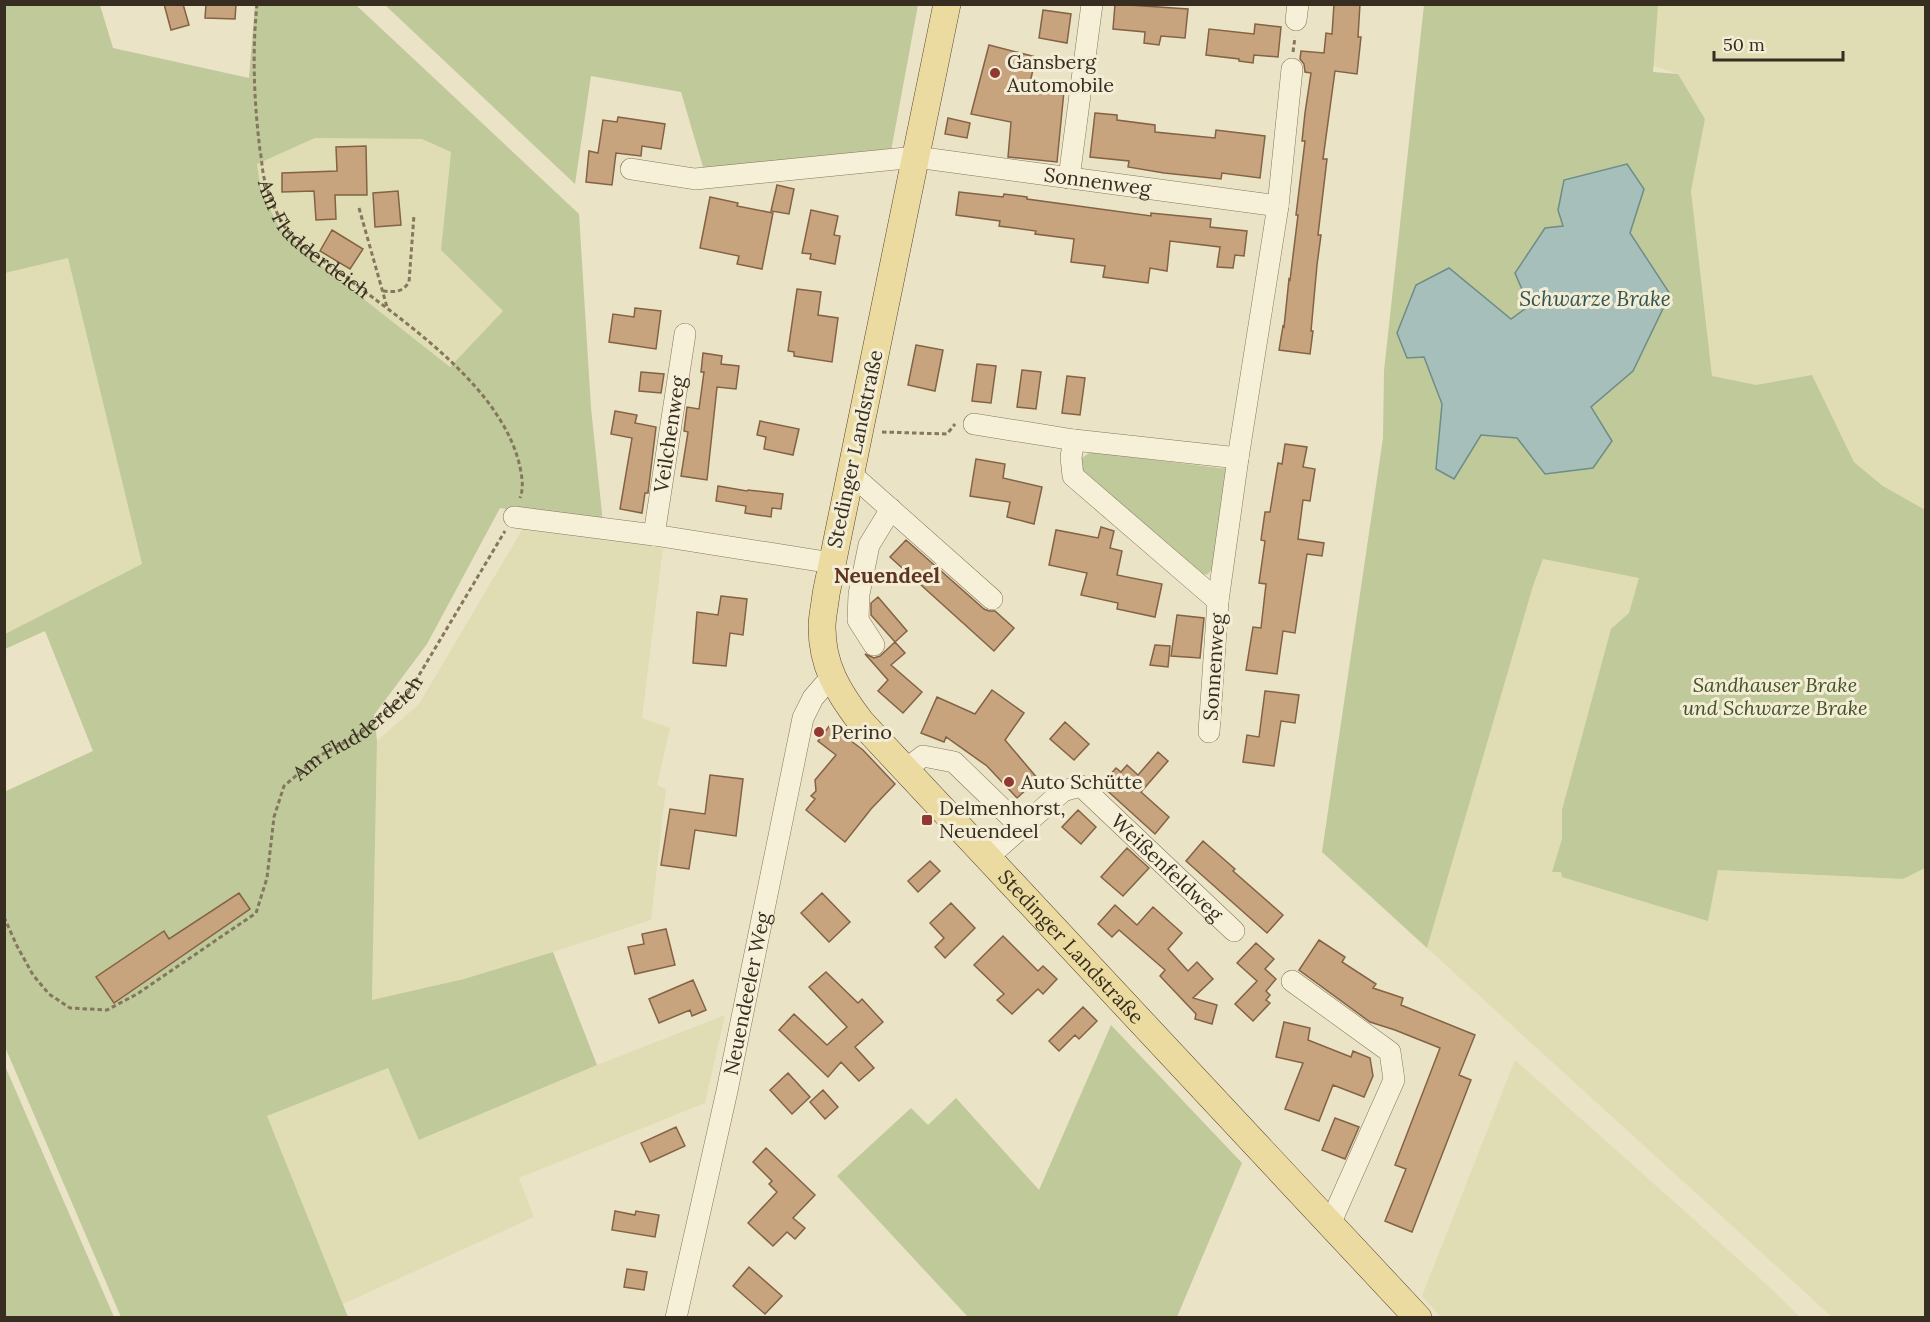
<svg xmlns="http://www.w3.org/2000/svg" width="1930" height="1322" viewBox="0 0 1930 1322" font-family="Lora,serif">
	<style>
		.farmland { fill: #e0ddb4 }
		.green { fill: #bfc99a; fill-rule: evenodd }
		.water { fill: #a7bfba; stroke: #6e8d88; stroke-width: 1.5 }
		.building { fill: #c7a37e; stroke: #836344; stroke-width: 1.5 }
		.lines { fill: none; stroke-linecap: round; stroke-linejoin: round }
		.minor-casing { stroke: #85765d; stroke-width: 22 }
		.major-casing { stroke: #544431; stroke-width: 28 }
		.path { stroke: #85765d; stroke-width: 3; stroke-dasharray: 4.5 3; stroke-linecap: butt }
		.minor { stroke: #f7f0d9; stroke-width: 21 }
		.major { stroke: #ecdba0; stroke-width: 27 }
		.poi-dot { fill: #903831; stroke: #f3edd5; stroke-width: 2 }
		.labels { text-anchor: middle; stroke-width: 6; stroke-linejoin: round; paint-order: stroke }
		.poi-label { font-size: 20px; fill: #372d20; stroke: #f3edd5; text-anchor: start }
		.street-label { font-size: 20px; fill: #372d20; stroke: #f3edd5 }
		.park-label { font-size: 20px; font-style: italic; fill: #435228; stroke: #f3edd5 }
		.water-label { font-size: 21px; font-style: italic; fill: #305455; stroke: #f3edd5 }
		.neighbourhood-label { font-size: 21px; font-weight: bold; fill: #603422; stroke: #f3edd5 }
	</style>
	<rect width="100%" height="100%" fill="#ebe3c6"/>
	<!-- farmland -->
	<path class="farmland" d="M1656,5h269v514l-71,-57 -42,-87 -98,18 -23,-202 14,-72 -27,-45 -27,-9z
		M315,138l107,1 29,13 -10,98 62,61 -53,56 -132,-104 -38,-34 -19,-38 -4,-27z
		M68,258l74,307 -137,69v-361z
		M523,528l81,10 59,10 -21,170 28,10 -13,57 9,4 -15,131 -98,32 -89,27 -92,22 5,-260 42,-37z
		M1543,559l119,23 46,338 10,-50 185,9 22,-11v449h-93l-405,-369 106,-362z
		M725,1015l-20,88 -186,75 15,39 -191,87 -77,-188 122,-48 32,72 177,-75z
		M1515,1060l249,222 36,35h-359l-19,-21z"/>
	<!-- green -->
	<path class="green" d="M5,5h95l13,43 136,30 6,-73h101l223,209 12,194 12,115 -103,-15 -73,136 -53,71 3,26 -5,259 92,-21 89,-27 44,113 -178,75 -31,-72 -121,48 81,201h-227l-116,-270 -1,-255 89,-41 -48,-120 -40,18v-15l137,-70 -74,-306 -63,15zM315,138l107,1 29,13 -10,98 62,61 -53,56 -132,-104 -38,-34 -19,-38 -4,-27z
		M385,5h533l-27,146 -173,23 -15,-7 -22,-75 -90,-16 -16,108z
		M1424,5h234l-5,67 25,2 27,45 -14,72 21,185 44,9 56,-10 42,87 29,24 42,24v358l-22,11 -185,-9 -10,51 -146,-44 -1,-5h-9l10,-33v-29l49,-181 18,-16 10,-35 -96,-19 -10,27 -106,362 -105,-96 61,-414 1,-67z
		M1091,452l136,17 -12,97 -7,8 -10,2 -118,-104v-13z
		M1111,1025l131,138 -65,154h-209l-131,-141 74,-68 17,17 28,-27 83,92z
		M4,1066h1l109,251h-109z"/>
	<!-- water -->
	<path class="water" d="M1627,164l17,25 -14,44 40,61 -37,77 -42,36 21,34 -19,27 -48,6 -28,-36 -36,-3 -27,44 -18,-10 6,-65 -18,-47 -17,1 -10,-25 19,-48 33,-17 62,51 18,-13 -14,-33 30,-45 18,-2 -5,-16 6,-30z"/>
	<!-- building -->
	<path class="building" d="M164,4h19l6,21 -18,5z
		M206,4h30l-1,15 -30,-1z
		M1115,4l73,5 -3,29 -24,-2 -2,9 -15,-2 1,-11 -32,-3z
		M1334,4h26l-2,33h3l-4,37 -22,-3 -12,88h4l-9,76h3l-4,30 -6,66h2l-3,23 -31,-4 4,-24 1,1 5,-48 1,1 8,-65h-2l9,-74h-3l3,-28 6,-40 -6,-1 -1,-8 -4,-5 1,-8 23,2 2,-20 6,1z
		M1043,10l28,4 -4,29 -28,-5z
		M1255,24l26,3 -3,30 -24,-2 -1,8 -14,-2v-2l-33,-4 3,-26 45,5z
		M989,45l47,12 -7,30 35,4 -7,71 -49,-5 3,-35 -40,-8z
		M1095,113l22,2v5l38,5v7l60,6 1,-8 49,6 -5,42 -38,-5 -1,6 -57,-6 -36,-6 1,-6 -39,-4z
		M618,117l47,7 -4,25 -19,-3 -1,10 -25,-3 -4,32 -26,-3 3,-31 9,2 5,-33 14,2z
		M948,118l22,5 -3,15 -22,-4z
		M366,146l1,49h-32l1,24 -20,1 -2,-29 -32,1v-19l55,-2 -1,-24z
		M777,185l17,4 -5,25 -18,-3z
		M398,191l3,34 -26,2 -2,-34z
		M959,192l44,5 1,-3 23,3v2l124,17v-3l60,6 -1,8 37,4 -3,25 -9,-1 -2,13 -16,-1 3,-20 -50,-6 -3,30 -17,-3 -2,15 -45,-6 2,-11 -34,-4 3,-23 -39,-5 1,-3 -37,-5 1,-5 -44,-6z
		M710,197l28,6 -1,3 36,7 -11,56 -25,-5 2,-8 -39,-8z
		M811,210l27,6 -4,19 6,1 -5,28 -25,-5 1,-5 -9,-1z
		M332,230l31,19 -13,20 -30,-18z
		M797,289l24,3 -3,23 20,3 -6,44 -38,-6v-4l-6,-1z
		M635,308l26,3 -5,38 -47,-7 4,-28 21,3z
		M916,345l27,5 -8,41 -27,-6z
		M703,353l19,3 -1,8 18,2 -3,23 -19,-2 -10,93 -26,-4 7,-44 -4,-1 3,-24 12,2 5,-37h-3z
		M977,364l19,2 -5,37 -19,-2z
		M1022,370l19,2 -5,37 -19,-2z
		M641,372l23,2 -3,19 -22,-2z
		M1067,376l18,2 -5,37 -18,-2z
		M615,411l22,4 -2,8 21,4 -8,66h-3l-3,20 -22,-4 12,-71 -21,-4z
		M760,421l39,8 -6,26 -29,-6 2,-12 -9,-2z
		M1285,444l22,3 -4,20 12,2 -5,32 -7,-1 -5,39 26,4 -2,13 -15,-2 -12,79 -12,-2 -6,43 -31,-4 7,-43 8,1 5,-44 -7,-1 6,-42 -4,-1 4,-28h5l8,-49 4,1z
		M976,459l29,5 -2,14 39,9 -8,37 -27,-7 3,-15 -40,-6z
		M718,486l29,5 1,-1 35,4 -2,15 -9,-1 -1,9 -26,-4 1,-7 -30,-5z
		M1101,527l13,4 -4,17 12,3 -5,24 45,9 -7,33 -38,-8 1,-6 -37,-8 6,-22 -38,-8 7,-35 42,8z
		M906,540l78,69 5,2h6l19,17 -20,23 -104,-94z
		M721,596l26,3 -4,36 -13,-2 -4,33 -33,-3 4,-51 21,3z
		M878,597l29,34 -12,11 -24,-27v-12z
		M1177,615l27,3 -4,40 -29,-2z
		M895,642l10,11 -14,12 31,27 -19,21 -25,-22 10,-11 -23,-26 9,4 6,-2z
		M1155,645l15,1 -2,21 -18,-2z
		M992,690l32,23 -19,27 33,39 -21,19 -30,-32 -41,-29 -2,5 -23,-9 16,-36 38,17z
		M1265,691l34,4 -4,28 -14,-2 -7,45 -31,-4 4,-27 12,2z
		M1065,722l24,22 -15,16 -24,-21z
		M830,725l33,25 32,34 -24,25 -26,33 -39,-32 9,-11 -4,-3 5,-5 -1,-11 21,-25 -18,-14z
		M1158,752l10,9 -27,31 28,25 -14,17 -54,-49 15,-17 5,4 6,-7 11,10z
		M710,775l33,4 -7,57 -41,-6 -6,39 -28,-4 9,-56 35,5z
		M1078,810l18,17 -15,17 -19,-17z
		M1203,841l32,28 -2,2 50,44 -16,18 -81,-72z
		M1127,848l22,20 -26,28 -22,-19z
		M930,861l10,10 -22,21 -10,-11z
		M239,893l11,16 -136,94 -18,-26 68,-46 5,8z
		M822,893l28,29 -21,20 -28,-29z
		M951,903l24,25 -30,30 -10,-11 9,-9 -14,-15z
		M1115,905l22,20 16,-18 29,26 -14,16 20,22 9,-9 16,17 -20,19 24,7 -5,19 -17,-5 1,-5 -36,-38 5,-6 -46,-40 -7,7 -14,-13z
		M666,929l9,36 -40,9 -7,-27 16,-3 -2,-10z
		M1003,936l35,35 5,-5 14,13 -14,15 -5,-5 -26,25 -15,-14 7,-6 -30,-29z
		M1319,940l26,17 -3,5 34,22 -3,4 30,10 -2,7 74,30 -16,40 12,5 -59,152 -27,-11 21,-52 -11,-4 45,-117 -45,-18 -25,-8 -71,-52z
		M1256,943l18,16 -9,10 11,10 -10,12 4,4 -4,5 4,3 -17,18 -18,-17 22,-23 -20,-18z
		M826,972l32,31 4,-4 21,23 -28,25 19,21 -15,13 -18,-19 -13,15 -49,-47 15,-16 33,31 20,-18 -38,-40z
		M693,980l13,30 -14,6 -2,-6 -31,13 -10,-24z
		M1083,1007l14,14 -18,18 -4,-4 -16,16 -10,-10z
		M1284,1022l26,6 -2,12 43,17 2,-6 17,7 3,18 -9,21 -31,-12 -14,36 -34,-12 18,-46 -27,-6z
		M788,1073l22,24 -18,17 -22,-24z
		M823,1090l15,17 -13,12 -15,-17z
		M1335,1118l24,9 -14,32 -23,-9z
		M676,1127l9,19 -35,16 -9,-19z
		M766,1148l49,47 -22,23 12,10 -10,11 -8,-7 -14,14 -25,-23 29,-31 -8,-8 3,-3 -19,-19z
		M615,1211l20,4 1,-4 23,4 -4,22 -43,-7z
		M749,1267l33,29 -17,18 -32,-28z
		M627,1269l20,3 -3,18 -20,-3z"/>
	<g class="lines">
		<!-- minor casing -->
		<g class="minor-casing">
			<g id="minor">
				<path d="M1296,20l2,-16"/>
				<path id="s3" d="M631,169l64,10 221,-22 362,49 -40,252 -20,143 -9,131"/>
				<path d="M1069,178l23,-174"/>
				<path d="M1278,206l14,-137"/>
				<path d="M974,424l100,16 164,18"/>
				<path d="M1074,440l-3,17 2,19 145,125"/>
				<path d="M850,473l142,126"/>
				<path d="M514,517l140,18 178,28"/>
				<path id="s4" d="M654,535l31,-201"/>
				<path d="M874,645l-16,-25 1,-26 10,-49 22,-36"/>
				<path d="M906,769l17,-13 31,6 67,65"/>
				<path id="s5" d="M988,857l75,-66 18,-5 153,145"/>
				<path d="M1292,981l98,71 4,28 -64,144"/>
				<path id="s6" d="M676,1318l51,-227 76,-373 10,-20 18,-21"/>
			</g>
		</g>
		<!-- major casing -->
		<g class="major-casing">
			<g id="major">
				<path id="s7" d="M947,4l-121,590c-1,11 -4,22 -4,33 0,39 16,65 39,95l557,596"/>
			</g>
		</g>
		<!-- path -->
		<g class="path">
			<path id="s1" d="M257,4c-5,48 -3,98 3,146 2,10 2,22 5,31 3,14 11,30 17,42 10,18 49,43 66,56 61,46 155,110 172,188 2,11 4,20 0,31"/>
			<path d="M1293,52l2,-15"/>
			<path d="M359,208l28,99"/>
			<path d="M383,291c11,1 19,2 26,-9l5,-67"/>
			<path d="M882,432l65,2 8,-10"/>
			<path id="s2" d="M4,917l13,29 16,29 16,19 21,14 37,2 30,-16 119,-81 11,-35 7,-61 10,-31 35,-30 41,-22 49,-42 96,-161"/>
		</g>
		<!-- minor -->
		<use href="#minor" class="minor"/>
		<!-- major -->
		<use href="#major" class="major"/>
	</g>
	<!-- markers -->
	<g class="poi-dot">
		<circle cx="995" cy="73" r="6"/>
		<circle cx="819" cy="732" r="6"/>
		<circle cx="1009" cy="782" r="6"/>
		<rect x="921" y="814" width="12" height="12" rx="3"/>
	</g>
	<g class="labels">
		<!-- poi labels -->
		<g class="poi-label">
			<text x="1007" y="69">Gansberg<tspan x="1007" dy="23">Automobile</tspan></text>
			<text x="831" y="739">Perino</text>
			<text x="1021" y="789">Auto Schütte</text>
			<text x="939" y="815">Delmenhorst,<tspan x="939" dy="23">Neuendeel</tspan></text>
		</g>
		<!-- street labels -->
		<g class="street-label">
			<text dy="7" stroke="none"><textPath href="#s3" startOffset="470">Sonnenweg</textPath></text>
			<text dy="7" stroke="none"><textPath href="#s1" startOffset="256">Am Fludderdeich</textPath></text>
			<text dy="7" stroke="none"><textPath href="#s4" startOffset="102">Veilchenweg</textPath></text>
			<text transform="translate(855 449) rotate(-78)" y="7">Stedinger Landstraße</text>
			<text transform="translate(1214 667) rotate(-86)" y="7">Sonnenweg</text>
			<text dy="7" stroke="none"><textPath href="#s2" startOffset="555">Am Fludderdeich</textPath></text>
			<text dy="7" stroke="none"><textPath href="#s5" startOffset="237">Weißenfeldweg</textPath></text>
			<text dy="7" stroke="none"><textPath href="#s7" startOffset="1048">Stedinger Landstraße</textPath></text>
			<text dy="7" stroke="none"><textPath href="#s6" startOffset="332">Neuendeeler Weg</textPath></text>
		</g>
		<!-- park labels -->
		<g class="park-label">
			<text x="1775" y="692">Sandhauser Brake<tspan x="1775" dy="23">und Schwarze Brake</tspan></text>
		</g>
		<!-- water labels -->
		<g class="water-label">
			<text x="1595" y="306">Schwarze Brake</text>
		</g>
		<!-- neighbourhood labels -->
		<g class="neighbourhood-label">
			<text x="887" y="583">Neuendeel</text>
		</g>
	</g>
	<!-- border -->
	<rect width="1930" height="1322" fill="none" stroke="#372d20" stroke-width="12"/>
	<!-- scale -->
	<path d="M1714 51v9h129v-9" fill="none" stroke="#372d20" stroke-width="3"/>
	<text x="1723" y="51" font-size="18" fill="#372d20" stroke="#f3edd5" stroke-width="4.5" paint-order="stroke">50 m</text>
</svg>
